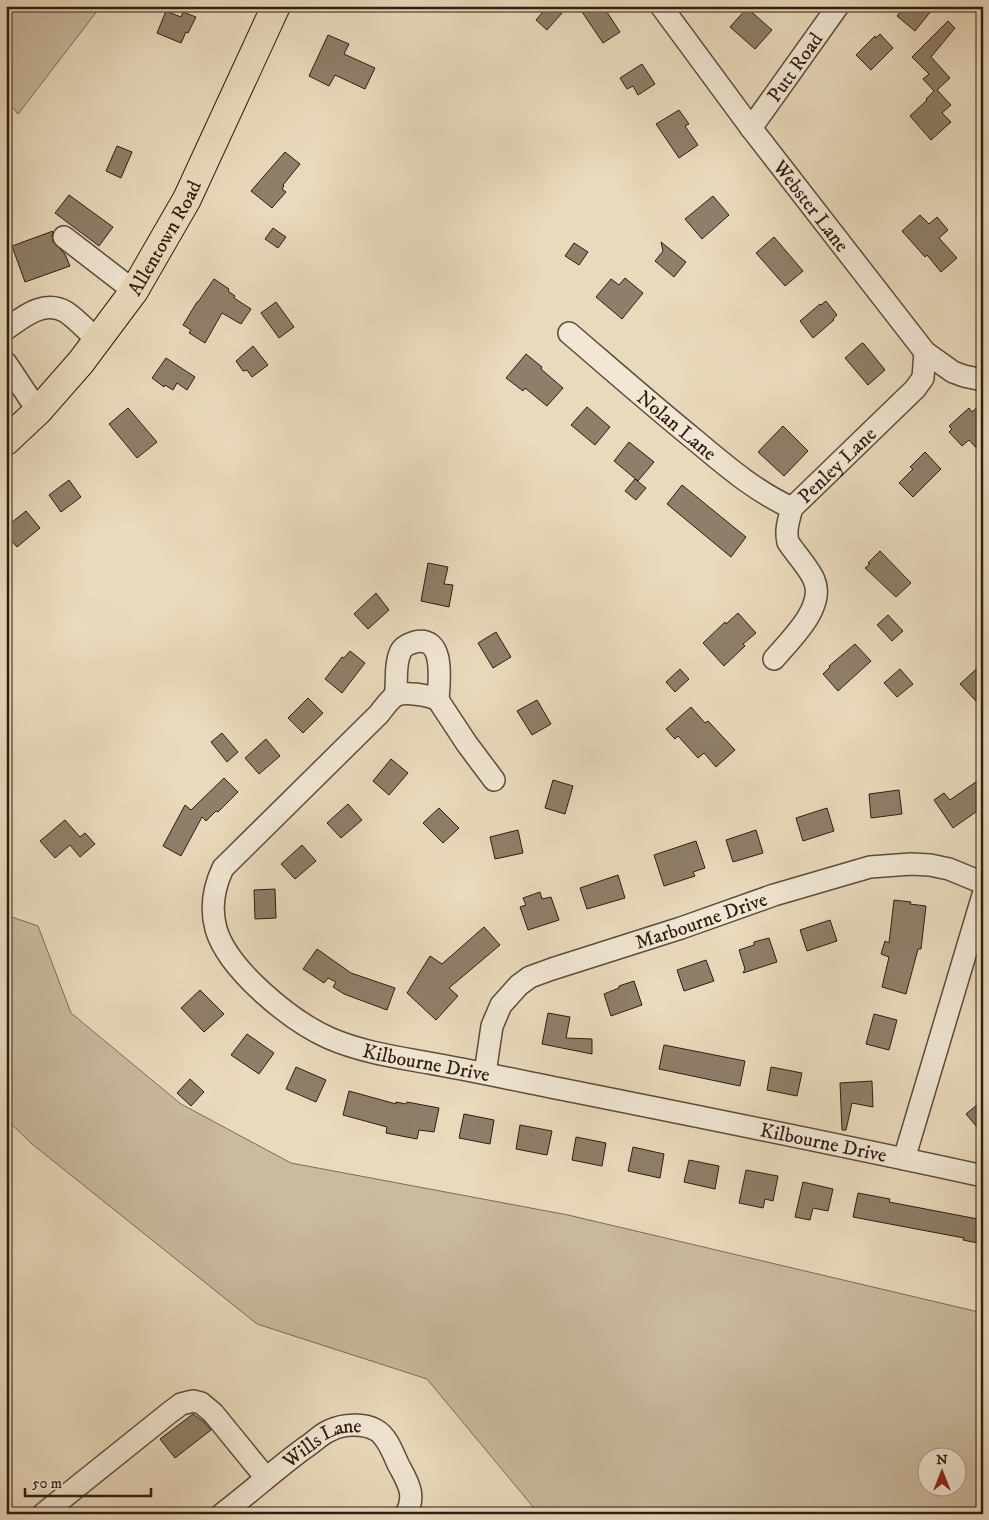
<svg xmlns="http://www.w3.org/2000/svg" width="989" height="1520" viewBox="0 0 989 1520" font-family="'IM FELL DW Pica',serif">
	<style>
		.green { fill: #cabaa0; stroke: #7c6c58; fill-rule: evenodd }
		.building { fill: #8f7f6a; stroke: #2d1d11 }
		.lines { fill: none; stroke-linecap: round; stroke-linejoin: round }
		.minor-casing { stroke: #5c4c3c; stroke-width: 24 }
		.major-casing { stroke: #2d1d11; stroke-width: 30 }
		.minor { stroke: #f1e7d4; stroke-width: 21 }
		.major { stroke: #eadabd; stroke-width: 28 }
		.labels { text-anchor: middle; stroke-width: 4.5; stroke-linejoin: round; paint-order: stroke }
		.street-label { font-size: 20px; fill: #2d1d11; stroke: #f1e7d4 }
	</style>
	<rect width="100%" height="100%" fill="#eadabd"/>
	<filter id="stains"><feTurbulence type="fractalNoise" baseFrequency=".004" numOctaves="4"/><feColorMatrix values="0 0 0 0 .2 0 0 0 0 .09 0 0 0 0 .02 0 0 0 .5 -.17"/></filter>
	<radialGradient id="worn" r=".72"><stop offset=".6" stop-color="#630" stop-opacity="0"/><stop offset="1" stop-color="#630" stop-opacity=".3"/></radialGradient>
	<!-- green -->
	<path class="green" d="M6,6h95l-83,108 -12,-15z
		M6,915l32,11 33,87 110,91 110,59 277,52 415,98v201h-444l-112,-135 -170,-55 -225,-180 -26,-25zM926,1458h30v30h-30z"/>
	<!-- building -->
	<path class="building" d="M548,6h6l8,7 -15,17 -11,-10z
		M578,6h25l17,26 -17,11z
		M905,6h30l-20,25 -18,-15z
		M747,8l25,22 -17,19 -25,-22z
		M166,11l15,6 2,-5 13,5 -8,16 -2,-1 -5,11 -24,-10z
		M948,21l7,7 -24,29 19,21 -13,12 14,15 -9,8 9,9 -20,18 -21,-24 17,-16 -1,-1 8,-8 -11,-12 6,-5 -17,-17z
		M880,34l13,14 -22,22 -15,-15 19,-19 1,2z
		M328,35l21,9 -5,10 31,14 -10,21 -30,-14 -6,11 -20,-10z
		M642,64l13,20 -17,11 -5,-9 -6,3 -7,-11z
		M679,110l10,14 -4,2 13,19 -19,13 -23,-34z
		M117,146l15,6 -11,26 -15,-7z
		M285,152l15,12 -17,21 1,1 -2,3 4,3 -14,16 -21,-17z
		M69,195l44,32 -14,19 -44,-33z
		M713,196l16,19 -27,24 -17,-20z
		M920,215l9,9 8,-7 11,13 -9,8 18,20 -16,14 -14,-17 -2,2 -23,-26z
		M273,228l13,9 -8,11 -13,-9z
		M53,231l-1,5 1,6 12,12 5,12 -45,16 -13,-36z
		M774,237l29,34 -18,15 -29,-33z
		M661,242l25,20 -12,15 -19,-16 8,-10z
		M574,243l14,9 -9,13 -14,-9z
		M625,278l18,15 -21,26 -26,-22 15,-18 8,6z
		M214,279l15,10 -1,2 7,5 -1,2 17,11 -10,15 -19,-11 -17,30 -16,-10 2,-3 -8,-5 14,-23h1z
		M826,301l11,14 -4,4 1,1 -21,18 -13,-17 20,-17 1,1z
		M276,302l18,25 -15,11 -18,-25z
		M862,343l2,1 21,26 -17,15 -23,-27z
		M253,346l15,19 -16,12 -5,-7 -4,1 -7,-10z
		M526,354l16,13 -1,2 22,19 -16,18 -22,-18 -2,3 -17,-13z
		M166,358l29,19 -8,13 -10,-7 -4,7 -8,-5 -1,2 -12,-9z
		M983,402v53l-14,-15 -7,6 -13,-14 3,-3 -3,-3 20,-18 3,4z
		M587,407l23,20 -15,18 -24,-20z
		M128,408l29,34 -20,16 -28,-34z
		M783,426l25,25 -24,25 -26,-24z
		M629,442l25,20 -16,19 -24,-20z
		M925,452l16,17 -28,28 -14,-14 14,-14 -3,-2z
		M635,479l11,9 -10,12 -11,-9z
		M69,480l12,17 -20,15 -12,-17z
		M682,485l64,52 -15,20 -64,-53z
		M26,511l14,17 -23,19 -11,-13v-7z
		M880,551l31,32 -15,14 -31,-29 5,-4 -2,-1z
		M428,563l20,4 -4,17 9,1 -4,22 -28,-6z
		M376,593l13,17 -21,19 -14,-15z
		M738,613l18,20 -13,11 2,2 -21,20 -21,-23 22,-21 1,2z
		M888,615l15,16 -11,10 -15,-16z
		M496,632l15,25 -18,11 -15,-25z
		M855,644l16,17 -33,30 -15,-17 7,-7 -1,-1z
		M350,651l15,12 -23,30 -17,-14 17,-22 2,1z
		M983,663v32l-7,6 -16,-17z
		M680,669l9,10 -14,13 -9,-10z
		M900,669l13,15 -16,13 -13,-14z
		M308,698l15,15 -20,20 -15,-15z
		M537,700l14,24 -19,11 -15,-24z
		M691,707l14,16 3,-2 27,29 -19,17 -12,-14 -6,5 -20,-22 -3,3 -9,-10z
		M222,733l16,19 -11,10 -16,-20z
		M266,739l14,17 -21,18 -14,-16z
		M391,759l17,14 -19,22 -16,-14z
		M983,777v25l-6,4 3,3 -27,19 -19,-28 10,-7 6,7z
		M224,778l14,14 -20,20 -2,-1 -10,10 -4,-4 -21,39 -18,-10 22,-41 6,5z
		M553,780l20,6 -8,28 -20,-6z
		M899,790l3,24 -31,4 -2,-24z
		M348,804l14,16 -21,18 -14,-15z
		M439,808l20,20 -16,15 -20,-20z
		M827,808l7,23 -31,10 -7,-23z
		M65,820l15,17 5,-4 10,11 -15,13 -10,-12 -15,13 -15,-17z
		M518,830l5,23 -28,6 -5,-22z
		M756,830l7,23 -30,9 -7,-22z
		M696,841l9,27 -12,4 2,4 -31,10 -10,-31z
		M302,845l14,16 -21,18 -14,-15z
		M618,875l7,23 -38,11 -7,-21z
		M275,889l1,29 -21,1 -1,-29z
		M540,892l2,7 9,-2 8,23 -31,10 -8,-23 6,-2 -3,-7z
		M894,900l17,2 -1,2 16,2 -5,43h-3l-12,45 -24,-7 7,-30 -8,-3 4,-13 4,2z
		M830,920l7,21 -30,10 -7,-21z
		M484,927l16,18 -51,43 9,8 -22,24 -29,-27 23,-37 12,8z
		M769,938l8,24 -34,11 2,-4 -6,-19 15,-5v-3z
		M317,949l34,24 44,15 -8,22 -43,-16 -11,-7 3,-5 -8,-4 -4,5 -21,-14z
		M706,960l8,21 -30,10 -7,-21z
		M634,981l8,24 -31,11 -7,-22 15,-6v-2z
		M200,990l24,24 -20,18 -23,-24z
		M548,1013l22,4 -4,21 26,1v15l-50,-10z
		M874,1014l23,6 -8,30 -23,-6z
		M247,1034l27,19 -15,21 -28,-19z
		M664,1045l81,16 -5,25 -81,-17z
		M296,1067l30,13 -10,22 -30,-13z
		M771,1067l31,6 -5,23 -30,-6z
		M190,1079l14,13 -13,14 -14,-13z
		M872,1081l1,26 -21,-4 -6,27h-4l-2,-47z
		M349,1091l47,13v-2l10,2 1,-2 32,6 -5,24 -15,-2 -2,9 -31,-6 1,-6 -44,-12z
		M983,1100v34l-17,-20z
		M464,1114l30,6 -4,24 -31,-6z
		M520,1125l32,6 -5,24 -31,-6z
		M576,1137l30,6 -4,23 -30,-6z
		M633,1147l31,7 -4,24 -32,-7z
		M689,1160l30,6 -4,23 -31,-7z
		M746,1170l32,6 -5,25 -8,-2 -2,9 -24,-5z
		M803,1182l30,7 -5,22 -15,-3 -3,12 -15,-3z
		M858,1193l32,6 -1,3 94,18v24l-20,-4 1,-2 -111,-21z
		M193,1414l11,8 7,8 -36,28 -15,-19z"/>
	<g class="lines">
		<!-- minor casing -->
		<g class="minor-casing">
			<g id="minor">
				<path id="s1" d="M661,6l90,122 174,224 28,20 11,4 19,4"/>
				<path id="s2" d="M751,128l87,-122"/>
				<path d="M64,237l70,54"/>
				<path d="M6,329c17,-12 38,-30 60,-17 9,6 23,20 31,28"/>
				<path id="s3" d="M569,333c42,36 83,72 126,107 30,25 61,52 97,68"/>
				<path d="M6,363l32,48"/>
				<path id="s4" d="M774,659c16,-19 52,-52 40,-79 -4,-11 -20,-28 -26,-38 -3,-12 1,-23 4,-34l123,-119 8,-11 2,-26"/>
				<path d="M395,696c3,-14 -1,-29 5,-43 2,-6 8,-9 15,-11 31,-7 24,40 23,58"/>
				<path id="s5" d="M494,780l-27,-36 -29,-44c-9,-5 -34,-9 -43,-4 -6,4 -12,13 -16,18l-156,154c-9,19 -13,39 -7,61 12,41 75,92 113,109 32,14 67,19 100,25 34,6 68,13 102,20 150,30 302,60 452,93"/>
				<path id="s6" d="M485,1073l7,-47 9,-21 18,-20 11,-8 22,-8 129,-41 93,-33 96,-28 41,-3 19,1 19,4 34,14"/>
				<path d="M904,1159l79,-264"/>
				<path d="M43,1514l126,-101 12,-9 12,-3 8,2 12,10 53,65"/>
				<path id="s7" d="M222,1514c29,-22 55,-46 84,-67 8,-5 16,-14 25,-17 12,-6 32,-7 45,0 11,6 17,23 22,34 9,17 19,31 8,50"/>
			</g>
		</g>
		<!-- major casing -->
		<g class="major-casing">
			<g id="major">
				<path id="s8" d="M6,441l32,-30 43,-49 53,-71 53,-92 89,-193"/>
			</g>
		</g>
		<!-- minor -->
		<use href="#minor" class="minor"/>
		<!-- major -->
		<use href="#major" class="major"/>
	</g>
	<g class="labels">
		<!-- street labels -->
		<g class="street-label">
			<text dy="7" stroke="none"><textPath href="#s2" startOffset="75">Putt Road</textPath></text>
			<text dy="7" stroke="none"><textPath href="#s1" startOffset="250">Webster Lane</textPath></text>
			<text dy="7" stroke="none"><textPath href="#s8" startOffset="259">Allentown Road</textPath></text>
			<text dy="7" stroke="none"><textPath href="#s3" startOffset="142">Nolan Lane</textPath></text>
			<text dy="7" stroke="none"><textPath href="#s4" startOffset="236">Penley Lane</textPath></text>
			<text dy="7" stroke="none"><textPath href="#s6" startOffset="291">Marbourne Drive</textPath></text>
			<text dy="7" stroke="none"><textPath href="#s5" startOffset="709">Kilbourne Drive</textPath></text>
			<text dy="7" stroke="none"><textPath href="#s5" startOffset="1114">Kilbourne Drive</textPath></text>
			<text dy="7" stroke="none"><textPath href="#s7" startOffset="125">Wills Lane</textPath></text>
		</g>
	</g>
	<!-- margin -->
	<rect width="989" height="1520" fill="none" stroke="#eadabd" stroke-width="25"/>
	<rect x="8" y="8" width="974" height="1505" fill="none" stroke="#2d1d11" stroke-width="2.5"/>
	<rect x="12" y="12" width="964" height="1495" fill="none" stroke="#2d1d11"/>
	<!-- north arrow -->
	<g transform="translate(942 1472)"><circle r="24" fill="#f1e7d4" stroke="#a39686"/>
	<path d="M0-4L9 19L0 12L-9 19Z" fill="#8f2418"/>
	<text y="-8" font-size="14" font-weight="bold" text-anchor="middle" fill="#2d1d11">N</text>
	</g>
	<!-- scale -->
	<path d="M25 1488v8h126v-8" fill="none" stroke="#2d1d11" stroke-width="2.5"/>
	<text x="32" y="1488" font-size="15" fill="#2d1d11" stroke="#f1e7d4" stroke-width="4" paint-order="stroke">50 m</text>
	<rect width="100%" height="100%" filter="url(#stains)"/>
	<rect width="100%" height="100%" fill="url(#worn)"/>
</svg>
